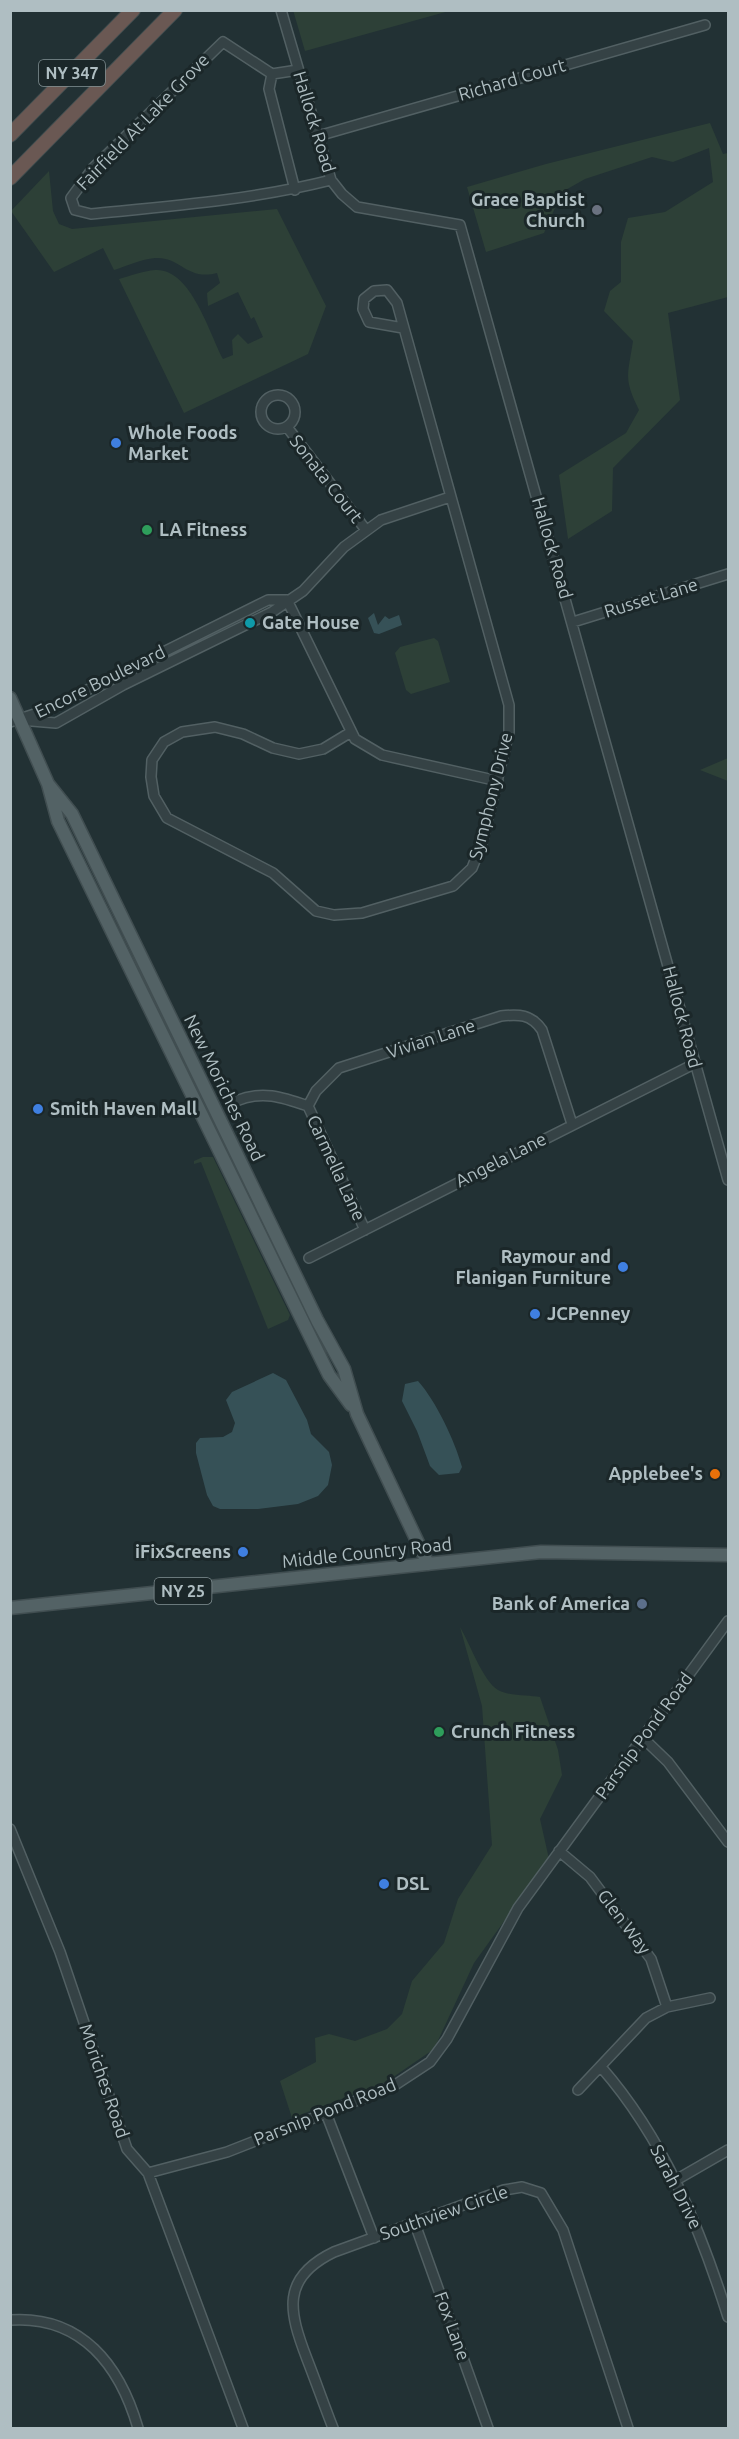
<svg xmlns="http://www.w3.org/2000/svg" width="739" height="2439" viewBox="0 0 739 2439" font-family="Ubuntu,sans-serif">
	<style>
		.green { fill: #2d4037 }
		.water { fill: #365157 }
		.lines { fill: none; stroke-linecap: round; stroke-linejoin: round }
		.minor-casing { stroke: #526063; stroke-width: 12 }
		.major-casing { stroke: #414e51; stroke-width: 15 }
		.highway-casing { stroke: #3f4d4f; stroke-width: 16 }
		.minor { stroke: #354245; stroke-width: 9 }
		.major { stroke: #536265; stroke-width: 12 }
		.highway { stroke: #6a5853; stroke-width: 14 }
		.worship-dot { fill: #6b7280; stroke: #1b2729; stroke-width: 2 }
		.shop-dot { fill: #3f7fe0; stroke: #1b2729; stroke-width: 2 }
		.leisure-dot { fill: #2e9e5b; stroke: #1b2729; stroke-width: 2 }
		.culture-dot { fill: #0f9aa8; stroke: #1b2729; stroke-width: 2 }
		.food-dot { fill: #e8710a; stroke: #1b2729; stroke-width: 2 }
		.service-dot { fill: #5c6f8a; stroke: #1b2729; stroke-width: 2 }
		.labels { text-anchor: middle; stroke-width: 6; stroke-linejoin: round; paint-order: stroke }
		.shield { fill: #1b2729; stroke: #839194; stroke-width: 1.5 }
		.shield-label { font-size: 16px; font-weight: bold; fill: #afbec2 }
		.street-label { font-size: 18px; fill: #afbec2; stroke: #1b2729 }
		.poi-label { font-size: 18px; font-weight: bold; fill: #afbec2; stroke: #1b2729; text-anchor: start }
	</style>
	<rect width="100%" height="100%" fill="#223134"/>
	<!-- green -->
	<path class="green" d="M293,10h156v1l-144,40z
		M710,123l13,31 5,-1v144l-60,16 12,87 -67,68 -1,43 -44,28 -9,-64 67,-42 13,-23c-16,-32 -11,-35 -6,-69l-29,-30 6,-20 11,-9v-40l7,-24 37,-6 48,-30 -4,-34 -36,14 -21,-5 -67,22 -23,13 -18,41 -58,19 -19,-65 79,-23z
		M49,171l4,40 6,13 13,5 205,-20 49,97 -18,48 -124,59 -65,-134c11,-3 24,-8 36,-9 36,-2 54,63 68,89l10,-4 -1,-15 6,-6 10,10 15,-7 -9,-20 -3,2 -13,-27 -30,14 -1,-13 13,-10 -3,-10c-30,8 -37,-17 -62,-15 -14,1 -28,8 -41,12l-11,-22 -49,24 -43,-61z
		M434,638l4,3 12,41 -39,12 -5,-4 -11,-37 5,-6z
		M728,758v23l-28,-11z
		M203,1157h10l77,158 -2,5 -20,9 -67,-167 -7,2v-3z
		M460,1627c10,17 23,54 38,63 10,6 31,5 42,7l18,53 4,25 -22,44 9,40 -75,104 -40,86 -48,33 -94,36 -12,-37 36,-19 -1,-24 14,-4 26,7 32,-12 15,-15 10,-33 32,-38 14,-44 34,-54 -10,-139z"/>
	<!-- water -->
	<path class="water" d="M374,613l4,12 7,-9 4,3 10,-4 3,10 -23,9 -5,-1 -6,-15z
		M273,1373l13,7 21,40 4,14 18,18 3,13 -4,20 -10,11 -20,8 -40,5h-38l-7,-3 -6,-11 -11,-42v-10l4,-5 23,-1 9,-5 3,-9 -9,-23 6,-8z
		M418,1381c18,20 37,60 44,86l-3,6 -20,2 -9,-9 -13,-35 -15,-30 3,-17z"/>
	<g class="lines">
		<!-- minor casing -->
		<g class="minor-casing">
			<path id="minor" d="M281,10l50,170 11,14 15,13 103,18 268,955
				M298,70l-26,4 -49,-32 -130,126 -22,30 4,12 16,4c81,-8 161,-14 240,-34
				M272,74l-3,15 26,101
				M318,136l387,-111
				M261 412a17 17 0 1 1 34 0a17 17 0 1 1-34 0Z
				M287,427l79,103
				M287,600l68,139 27,16 116,26
				M573,622l155,-48
				M20,720l36,3 67,-38 149,-73 31,-21 41,-44 37,-27 69,-23
				M10,722l37,-12 221,-110h18
				M351,732l-28,17 -24,5 -26,-6 -30,-14 -28,-7 -33,5 -18,10 -12,18 -1,17 3,19 13,22 106,55 43,38 18,4 28,-2 91,-27 19,-18 10,-25 27,-111v-27l-112,-402 -10,-13 -13,1 -10,8 -1,10 6,13 34,6
				M236,1101c26,-11 46,-4 72,5l8,-15 23,-23 162,-52c18,-2 30,-2 41,14l30,94
				M308,1106l57,124
				M309,1258l385,-194
				M643,1738l25,24 60,80
				M10,1829l50,123 67,197 21,24 95,255
				M559,1851l31,26 61,82 16,48
				M601,2067c63,72 99,161 127,250
				M578,2090l68,-72 21,-11 43,-9
				M326,2113l48,125
				M148,2173l79,-21 99,-39 69,-28 35,-23 17,-23 71,-131 210,-287
				M676,2180l52,-30
				M415,2224l73,204
				M10,2320c72,-5 110,46 128,108
				M333,2428c-9,-23 -17,-46 -26,-69 -18,-47 -27,-81 27,-107l170,-62 18,-3 19,6 22,37 65,198"/>
		</g>
		<!-- major casing -->
		<g class="major-casing">
			<path id="major" d="M10,698l38,86 10,37 271,554 22,30
				M48,784l24,30 245,506 27,49 13,45 71,150
				M10,1608l531,-56 187,3"/>
		</g>
		<!-- highway casing -->
		<g class="highway-casing">
			<path id="highway" d="M10,135l123,-125
				M10,178l165,-168"/>
		</g>
		<!-- minor -->
		<use href="#minor" class="minor"/>
		<!-- major -->
		<use href="#major" class="major"/>
		<!-- highway -->
		<use href="#highway" class="highway"/>
	</g>
	<!-- markers -->
	<circle class="worship-dot" cx="597" cy="210" r="6"/>
	<g class="shop-dot">
		<circle cx="116" cy="443" r="6"/>
		<circle cx="38" cy="1109" r="6"/>
		<circle cx="623" cy="1267" r="6"/>
		<circle cx="535" cy="1314" r="6"/>
		<circle cx="243" cy="1552" r="6"/>
		<circle cx="384" cy="1884" r="6"/>
	</g>
	<g class="leisure-dot">
		<circle cx="147" cy="530" r="6"/>
		<circle cx="439" cy="1732" r="6"/>
	</g>
	<circle class="culture-dot" cx="250" cy="623" r="6"/>
	<circle class="food-dot" cx="715" cy="1474" r="6"/>
	<circle class="service-dot" cx="642" cy="1604" r="6"/>
	<g class="labels">
		<!-- shield labels -->
		<g class="shield">
			<rect x="39" y="60" width="66" height="26" rx="4.5"/>
			<rect x="154.5" y="1578" width="57" height="26" rx="4.5"/>
		</g>
		<g class="shield-label">
			<text x="72" y="79">NY 347</text>
			<text x="183" y="1597">NY 25</text>
		</g>
		<!-- street labels -->
		<g class="street-label">
			<text transform="translate(512 80) rotate(-16)" y="6">Richard Court</text>
			<text transform="translate(143 122) rotate(-46)" y="6">Fairfield At Lake Grove</text>
			<text transform="translate(314 122) rotate(73)" y="6">Hallock Road</text>
			<text transform="translate(326 479) rotate(52)" y="6">Sonata Court</text>
			<text transform="translate(552 548) rotate(74)" y="6">Hallock Road</text>
			<text transform="translate(651 598) rotate(-17)" y="6">Russet Lane</text>
			<text transform="translate(100 682) rotate(-26)" y="6">Encore Boulevard</text>
			<text transform="translate(491 796) rotate(-76)" y="6">Symphony Drive</text>
			<text transform="translate(682 1017) rotate(75)" y="6">Hallock Road</text>
			<text transform="translate(431 1039) rotate(-18)" y="6">Vivian Lane</text>
			<text transform="translate(224 1088) rotate(64)" y="6">New Moriches Road</text>
			<text transform="translate(501 1160) rotate(-27)" y="6">Angela Lane</text>
			<text transform="translate(336 1168) rotate(65)" y="6">Carmella Lane</text>
			<text transform="translate(367 1553) rotate(-6)" y="6">Middle Country Road</text>
			<text transform="translate(644 1736) rotate(-54)" y="6">Parsnip Pond Road</text>
			<text transform="translate(624 1922) rotate(53)" y="6">Glen Way</text>
			<text transform="translate(104 2081) rotate(71)" y="6">Moriches Road</text>
			<text transform="translate(325 2112) rotate(-22)" y="6">Parsnip Pond Road</text>
			<text transform="translate(676 2187) rotate(63)" y="6">Sarah Drive</text>
			<text transform="translate(444 2213) rotate(-19)" y="6">Southview Circle</text>
			<text transform="translate(452 2326) rotate(70)" y="6">Fox Lane</text>
		</g>
		<!-- poi labels -->
		<g class="poi-label">
			<text x="585" y="206" text-anchor="end">Grace Baptist<tspan x="585" dy="21">Church</tspan></text>
			<text x="128" y="439">Whole Foods<tspan x="128" dy="21">Market</tspan></text>
			<text x="159" y="536">LA Fitness</text>
			<text x="262" y="629">Gate House</text>
			<text x="50" y="1115">Smith Haven Mall</text>
			<text x="611" y="1263" text-anchor="end">Raymour and<tspan x="611" dy="21">Flanigan Furniture</tspan></text>
			<text x="547" y="1320">JCPenney</text>
			<text x="703" y="1480" text-anchor="end">Applebee's</text>
			<text x="231" y="1558" text-anchor="end">iFixScreens</text>
			<text x="630" y="1610" text-anchor="end">Bank of America</text>
			<text x="451" y="1738">Crunch Fitness</text>
			<text x="396" y="1890">DSL</text>
		</g>
	</g>
	<!-- border -->
	<rect width="739" height="2439" fill="none" stroke="#afbec2" stroke-width="24"/>
</svg>
